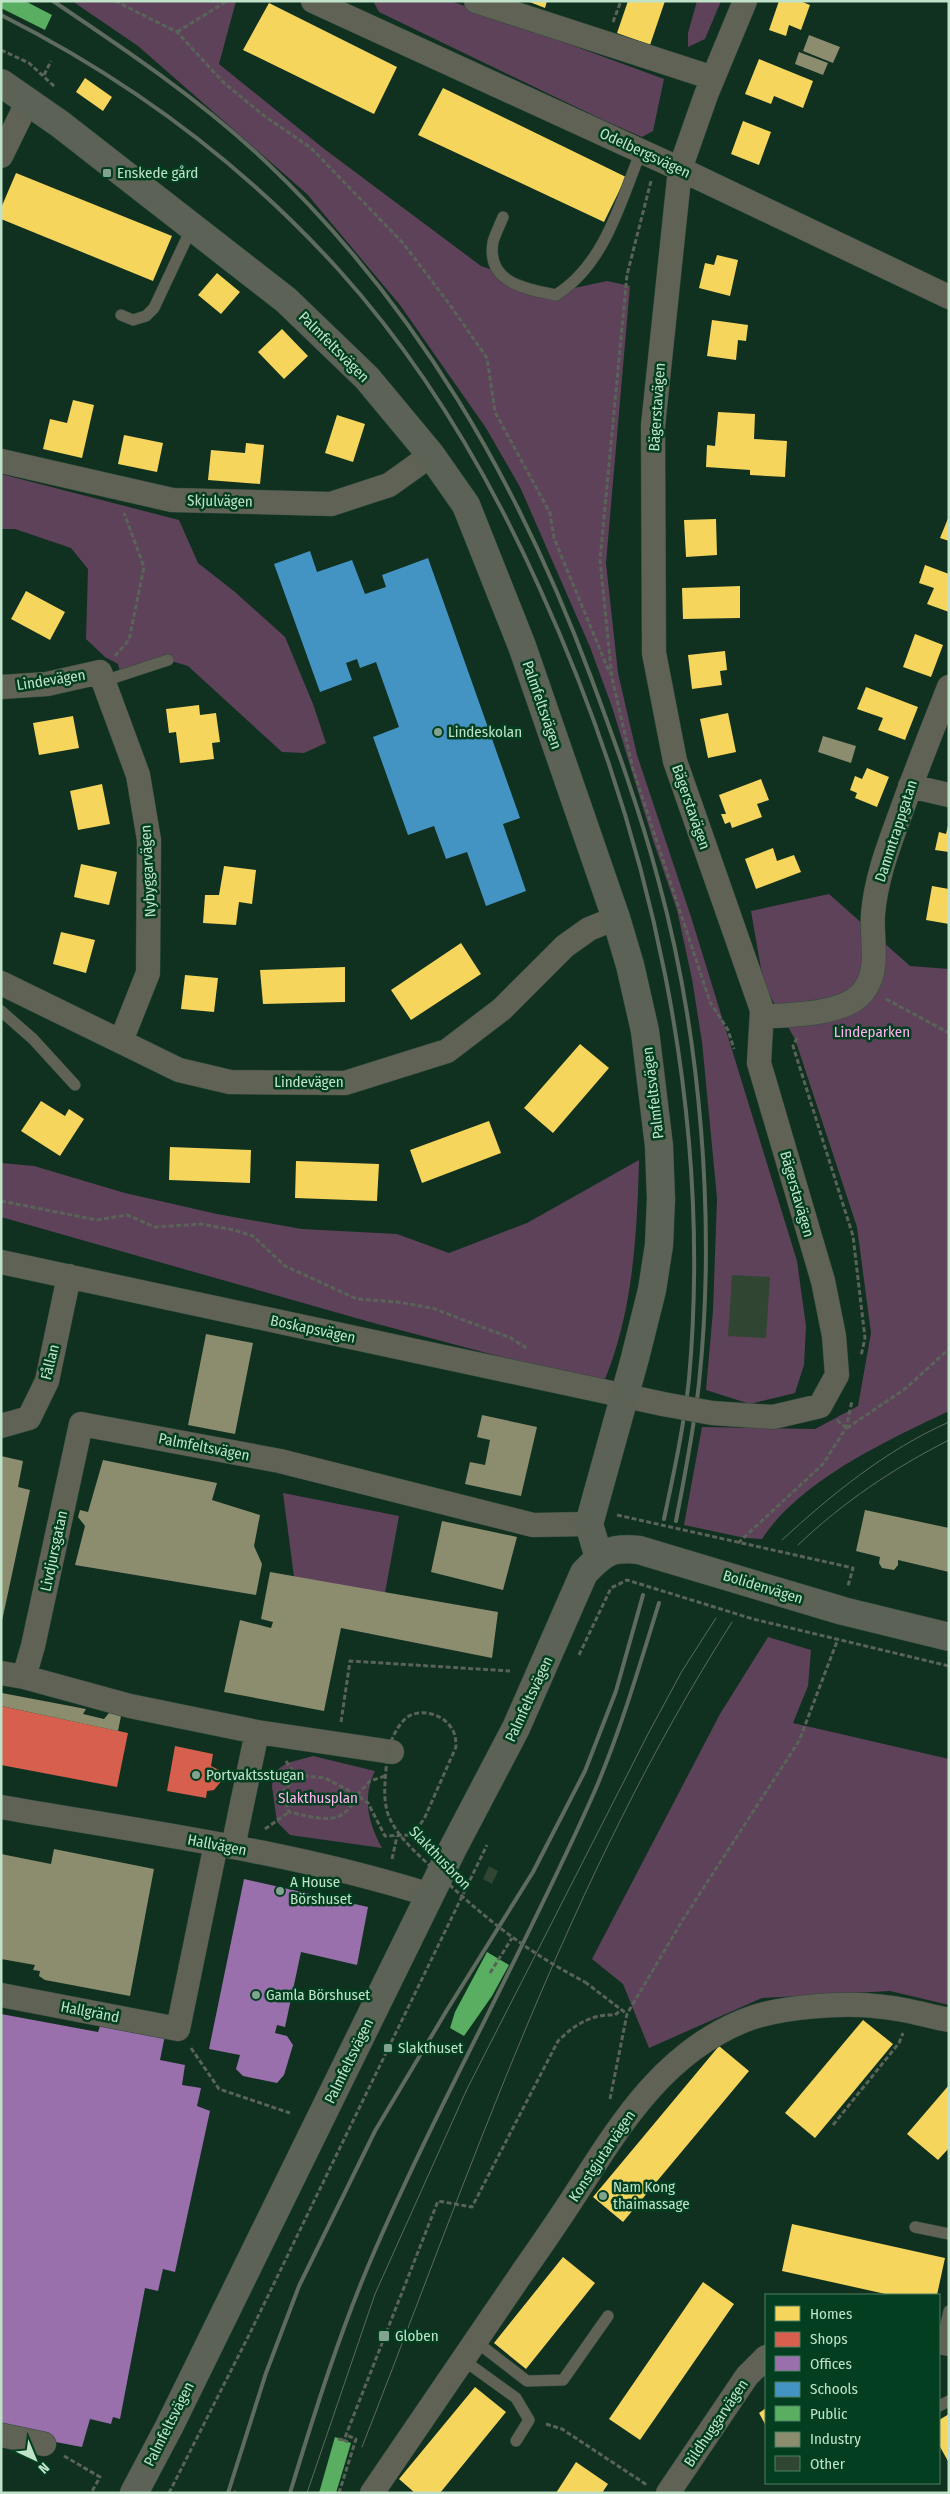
<svg xmlns="http://www.w3.org/2000/svg" width="950" height="2494" viewBox="0 0 950 2494" font-family="'Fira Sans Condensed',sans-serif">
	<style>
		.green { fill: #5e425a }
		.homes { fill: #f6d55c }
		.shops { fill: #d6604d }
		.offices { fill: #9970ab }
		.schools { fill: #4393c3 }
		.public { fill: #5aae61 }
		.industry { fill: #8c8c6e }
		.building { fill: #304632 }
		.lines { fill: none; stroke-linecap: round; stroke-linejoin: round }
		.lane-casing { stroke: #2f4a3b; stroke-width: 12 }
		.street-casing { stroke: #2f4a3b; stroke-width: 25 }
		.secondary-casing { stroke: #2f4a3b; stroke-width: 29 }
		.path { stroke: #596357; stroke-width: 3; stroke-dasharray: 5 2.5; stroke-linecap: butt }
		.lane { stroke: #606256; stroke-width: 11 }
		.street { stroke: #606256; stroke-width: 24 }
		.secondary { stroke: #5c6356; stroke-width: 28 }
		.tram { stroke: #5e6b5e; stroke-width: 1 }
		.rail { stroke: #5e6b5e; stroke-width: 4 }
		.street-bridge-casing { stroke: #2f4a3b; stroke-width: 25; stroke-linecap: butt }
		.path-bridge { stroke: #596357; stroke-width: 3; stroke-dasharray: 5 2.5; stroke-linecap: butt }
		.street-bridge { stroke: #606256; stroke-width: 24 }
		.poi-dot { fill: #82a48e; stroke: #023e1f; stroke-width: 2 }
		.labels { text-anchor: middle; stroke-width: 5; stroke-linejoin: round; paint-order: stroke }
		.street-label { font-size: 15px; fill: #bfe2c9; stroke: #023e1f }
		.poi-label { font-size: 15px; fill: #bfe2c9; stroke: #023e1f; text-anchor: start }
		.park-label { font-size: 15px; fill: #ffb1f0; stroke: #023e1f }
	</style>
	<rect width="100%" height="100%" fill="#103020"/>
	<!-- green -->
	<path class="green" d="M72,1h164l-17,63 104,84 158,118 75,26 51,-11 23,5 -24,277 12,110 19,82 55,165 105,341 9,65 -2,39 -9,28 -45,11 -44,-14 7,-79 4,-113 -15,-156 -10,-63 -15,-69 -24,-70 -41,-133 -22,-60 -70,-160 -34,-59 -86,-123 -93,-111 -169,-148z
		M373,1h78l213,78 -11,52 -11,6 -39,-17 -224,-108z
		M697,1h24l-16,38 -17,8v-14z
		M1,474l178,46 19,43 37,29 50,45 28,67 13,39 -22,10 -22,-1 -94,-86 -20,-6 -47,16 -3,-12 -13,-7 -19,-18 2,-70 -17,-21 -56,-19h-14z
		M829,894l81,72 39,3v442c-61,29 -150,70 -187,128l-17,-1 -61,-13 18,-98 113,2 43,-23 13,-73 -14,-106 -62,-188 -31,-53 -13,-75z
		M639,1160c-2,76 -6,154 -36,224l-233,-62 -369,-105v-54l33,3 91,27 92,21 85,15 95,5 52,19 78,-30z
		M283,1493l116,23 -14,77 -91,-16z
		M768,1637l43,13 -3,36 -15,37 156,36v246l-59,-14 -128,7 -113,50 -26,-64 -31,-25 128,-245z
		M313,1756l62,15c-13,27 -7,51 7,77l-92,-13 -13,-13 -5,-36 2,-14 13,-9z"/>
	<!-- homes -->
	<path class="homes" d="M527,1h20l-2,7z
		M628,1h37l-15,44 -33,-12z
		M779,1h21l10,4 -9,25 -12,-5 -3,11 -17,-6z
		M269,3l128,64 -23,47 -131,-64z
		M759,59l54,22 -10,27 -29,-12 -3,8 -26,-10z
		M85,78l27,19 -9,14 -27,-19z
		M443,88l183,89 -22,45 -186,-87z
		M743,121l28,11 -12,33 -28,-11z
		M16,173l156,63 -19,45 -152,-62v-11z
		M717,255l21,5 -8,36 -31,-8 6,-25 9,2z
		M217,273l23,19 -19,22 -23,-19z
		M712,320l36,5 -2,16 -8,-1 -2,20 -29,-4z
		M282,329l26,27 -24,23 -26,-27z
		M73,400l21,5 -12,53 -39,-9 7,-30 17,4z
		M718,412l37,2 -1,25 33,2 -2,36 -35,-2v-5l-44,-3 1,-22 8,1z
		M337,415l28,9 -12,38 -28,-9z
		M124,435l39,8 -6,29 -39,-8z
		M246,443l18,2 -4,39 -52,-4 3,-30 34,3z
		M949,516v25l-9,-3z
		M716,519l1,36 -31,2 -2,-37z
		M925,565l24,9v38l-22,-8 7,-16 -15,-5z
		M740,586v32l-57,1 -1,-31z
		M26,591l39,21 -15,28 -39,-21z
		M915,634l28,11 -12,32 -28,-10z
		M725,651l2,19 -7,1 2,14 -30,4 -4,-34z
		M866,687l52,20 -13,33 -27,-10 5,-12 -26,-9z
		M199,705l1,10 16,-2 4,29 -8,1 2,16 -34,4 -4,-31 -7,1 -3,-24z
		M728,713l8,39 -28,6 -8,-39z
		M73,716l6,32 -40,7 -6,-32z
		M867,768l22,9 -12,30 -22,-9 2,-5 -7,-3 5,-14 7,3z
		M761,779l8,21 -12,4 5,13 -30,11 -2,-6 -5,2 -4,-10h5l-7,-19z
		M102,784l8,40 -32,6 -8,-39z
		M948,826l1,26 -14,-2 4,-18 7,2z
		M773,848l4,13 17,-6 7,17 -45,17 -11,-30z
		M81,864l36,8 -8,33 -35,-8z
		M224,866l32,4 -4,34 -13,-2 -3,23 -33,-2 2,-28h14z
		M932,886l17,3v35l-23,-4z
		M61,932l34,8 -9,33 -33,-9z
		M461,943l20,31 -70,46 -20,-30z
		M345,967v35l-82,2 -3,-34z
		M185,975l33,3 -4,34 -33,-3z
		M580,1044l29,24 -56,65 -29,-25z
		M41,1101l24,15 4,-7 15,10 -24,37 -39,-25z
		M489,1121l12,32 -79,30 -12,-33z
		M170,1147l81,3 -1,33 -81,-3z
		M296,1161l83,3 -2,37 -82,-3z
		M863,2020l30,24 -78,94 -30,-25z
		M719,2046l30,25 -126,151 -30,-25z
		M949,2085v63l-11,12 -31,-26z
		M792,2224l153,34 -8,37h-47l-108,-24z
		M563,2257l32,26 -69,86 -32,-26z
		M703,2282l31,22 -94,136 -31,-21z
		M475,2387l31,25 -66,81h-25l-16,-14z
		M766,2408v18l-7,-13z
		M949,2414v49l-10,-18v-25z
		M576,2462l32,22 -6,9h-46z"/>
	<!-- shops -->
	<path class="shops" d="M1,1706l127,27 -11,54 -116,-22z
		M175,1746l38,8 -2,12 10,5 2,8 -9,11 -7,1 -1,7 -39,-7z"/>
	<!-- offices -->
	<path class="offices" d="M244,1879l124,28 -11,58 -56,-13 -16,75 -8,-2 -2,8 12,3 6,9 -9,30 -7,8 -34,-7 -7,-7 4,-14 -31,-6z
		M1,2014l97,18 4,-12 63,15 -5,25 25,5 -3,20 19,3 -4,18 13,5 -35,161 -12,-3 -5,22 -13,-3 -25,131 -7,-2 -2,7 -21,-5 -8,28 -37,-7 -44,-14z"/>
	<!-- schools -->
	<path class="schools" d="M310,551l7,21 35,-12 13,34 21,-7 -4,-12 46,-17 92,260 -17,6 23,67 -40,15 -19,-54 -21,7 -12,-33 -26,9 -35,-98 26,-10 -23,-65 -16,6 -3,-9 -11,4 6,17 -32,12 -46,-128z"/>
	<!-- public -->
	<path class="public" d="M1,1h24l27,14 -7,15 -44,-22z
		M487,1952l22,13 -17,31 -28,40 -14,-8 5,-16z
		M335,2437l16,6 -15,50h-17z"/>
	<!-- industry -->
	<path class="industry" d="M809,35l31,12 -7,16 -30,-12z
		M799,52l29,11 -5,12 -28,-11z
		M823,736l33,10 -5,17 -33,-11z
		M206,1334l47,9 -18,91 -47,-9z
		M482,1415l55,12 -16,69 -56,-12 5,-22 15,3 5,-25 -13,-3z
		M1,1456l22,5 -5,26 12,3 -28,131z
		M103,1460l114,23 -5,17 48,15 -6,31 8,18 -6,31 -181,-30 10,-39 -7,-9 2,-7 8,2z
		M865,1510l84,18v44l-51,-12v5l-4,5 -12,-2 -3,-5 1,-6 -24,-6z
		M442,1521l75,16 -14,53 -72,-18z
		M270,1572l228,40 -6,46 -151,-30 -17,83 -100,-19 16,-72 31,8 2,-6 -12,-3z
		M2,1693l84,16 -3,5 21,5 9,-11 8,8 -3,15 -117,-25z
		M54,1849l100,20 -24,127 -85,-16 -6,-4 1,-5 -7,-1 2,-5 -34,-6v-105l50,10z"/>
	<!-- building -->
	<path class="building" d="M732,1275l38,2 -4,61 -38,-2z
		M489,1866l9,5 -6,13 -9,-5z"/>
	<g class="lines">
		<!-- lane casing -->
		<g class="lane-casing">
			<path id="lane" d="M503,217c-3,8 -8,17 -10,25 -7,41 33,47 63,53 49,-31 64,-92 85,-144
				M121,315l12,5 13,-4 8,-8 38,-81
				M104,681l64,-21
				M1,1011l32,28 42,46
				M915,2227l34,7
				M474,2340l53,41 36,-1 45,-64
				M942,2342l7,-31
				M462,2359l54,39 13,22 -13,21
				M939,2406l10,-5"/>
		</g>
		<!-- street casing -->
		<g class="street-casing">
			<path id="street" d="M313,1l367,168 269,128
				M476,1l237,77
				M1,156l27,-55
				M1,461l171,39 159,4 58,-19 42,-30
				M1,687l46,-3 53,-12 38,103 11,65 -1,133 -27,68
				M910,786l39,9
				M1,983l178,87 51,12 115,1 102,-32 55,-42 63,-63 24,-17 27,-11
				M762,1017c29,-3 86,-1 103,-28 15,-21 6,-51 8,-75 3,-36 16,-69 28,-102 15,-42 32,-84 48,-125
				M1,1262l662,142
				M712,1413l61,4 47,-11 17,-31 -3,-39 -11,-55 -64,-218 3,-53 -87,-249 -21,-108 -1,-227 27,-257 26,-74 39,-94
				M1,1426l28,-8 18,-37 22,-105
				M1,1673l23,4 106,29 127,26
				M24,1677l9,-31 48,-222 199,37 253,64 56,-1
				M1,1807c143,25 290,44 429,88
				M233,1847l24,-115 135,20
				M1,1995l177,34 38,-185
				M939,2342l10,2
				M1,2435l43,9
				M372,2493c50,-74 100,-147 150,-220 21,-30 41,-59 60,-89 42,-66 85,-132 161,-163 36,-15 102,-19 141,-14 22,2 44,9 65,13
				M668,2493l79,-117 19,-19"/>
		</g>
		<!-- secondary casing -->
		<g class="secondary-casing">
			<path id="secondary" d="M1,83l59,41 226,176 81,78 64,77 35,50 56,141 94,272 14,47 15,66 14,115 2,53 -2,46 -7,45 -17,68 -46,166 10,34
				M134,2493l35,-66 283,-577 64,-122 68,-155c20,-21 27,-26 55,-23l204,61 106,26"/>
		</g>
		<!-- path -->
		<path class="path" d="M115,1l62,31 46,50 40,33 48,33 92,95 47,62 37,53 8,54 55,101 4,25 56,136
			M613,22l8,-21
			M177,32l50,-31
			M1,50l28,13 26,24
			M44,75l7,-14
			M651,181l-24,94 -27,285 12,118 21,91 77,233 18,28 6,19
			M115,656l14,-16 15,-73 -20,-54
			M886,999l63,34
			M797,1038l-4,8 60,190 12,102 -4,18
			M1,1201l96,19 30,-5 28,12 46,-3 33,6 19,6 32,30 72,33 41,3 34,6 79,30 17,11
			M837,1420l9,8
			M847,1428l58,-39 44,-40
			M617,1515l236,53 -5,18
			M738,1543l85,-79 23,-36 6,-27
			M579,1655l32,-67 16,-8 126,39 196,47
			M341,1722l9,-61 160,10
			M286,1761l10,14
			M296,1775l29,3 32,17c-14,34 -39,23 -68,17l-6,-20z
			M385,1776l-15,5 -13,14 11,8 17,33 25,-1
			M265,1829l24,-17
			M392,1859l5,-23
			M490,1973l22,-35
			M585,1982l42,32
			M191,2048l28,41 71,24
			M610,2099l17,-85 55,-93 117,-180 39,-102
			M833,2125l66,-82 4,-10
			M546,2424l16,5 85,56
			M338,2439l6,1
			M348,2442l-4,-2 94,-239 34,6 86,-166c16,-16 33,-27 57,-26l6,-5
			M64,2456l36,21 -9,16
			M234,2491l1,2
			M169,2493l80,-158 238,-490
			M339,2493l17,-54 -10,-4"/>
		<!-- lane -->
		<use href="#lane" class="lane"/>
		<!-- street -->
		<use href="#street" class="street"/>
		<!-- secondary -->
		<use href="#secondary" class="secondary"/>
		<!-- tram -->
		<path class="tram" d="M782,1540c50,-46 104,-90 167,-118
			M798,1545c45,-43 96,-77 151,-105
			M362,2447c110,-280 207,-570 370,-825
			M307,2493l68,-199 92,-205 181,-355 34,-63 34,-53"/>
		<!-- rail -->
		<path class="rail" d="M53,1c73,49 146,98 210,158 154,145 256,324 329,521 24,65 48,131 66,199 43,156 58,343 41,504 -5,46 -14,92 -23,138
			M1,15c127,64 241,148 337,254 85,94 150,204 202,320 111,245 173,521 149,790 -5,47 -15,93 -25,140
			M228,2493l38,-120 33,-87 76,-155 72,-121 86,-138 52,-101 31,-80 27,-96
			M290,2493c25,-82 51,-165 85,-243 67,-154 150,-301 218,-455 27,-62 46,-128 66,-192"/>
		<!-- street-bridge casing -->
		<g class="street-bridge-casing">
			<path id="street-bridge" d="M663,1404l49,9"/>
		</g>
		<!-- path-bridge -->
		<path class="path-bridge" d="M410,1835l8,-7 7,-11 31,-70c0,-8 -1,-15 -6,-21 -9,-13 -34,-19 -46,-6 -13,14 -16,30 -18,49 -1,15 -3,30 2,45 8,22 27,37 43,53 48,47 94,84 154,115"/>
		<!-- street-bridge -->
		<use href="#street-bridge" class="street-bridge"/>
	</g>
	<!-- markers -->
	<g class="poi-dot">
		<rect x="102" y="168" width="10" height="10" rx="2.5"/>
		<circle cx="438" cy="732" r="5"/>
		<circle cx="196" cy="1775" r="5"/>
		<circle cx="280" cy="1891" r="5"/>
		<circle cx="256" cy="1995" r="5"/>
		<rect x="383" y="2043" width="10" height="10" rx="2.5"/>
		<circle cx="603" cy="2196" r="5"/>
		<rect x="378" y="2330" width="12" height="12" rx="2.5"/>
	</g>
	<g class="labels">
		<!-- street labels -->
		<g class="street-label">
			<text transform="translate(645 153) rotate(25)" y="5">Odelbergsvägen</text>
			<text transform="translate(334 347) rotate(45)" y="5">Palmfeltsvägen</text>
			<text transform="translate(657 407) rotate(-86)" y="5">Bägerstavägen</text>
			<text transform="translate(220 501) rotate(1)" y="5">Skjulvägen</text>
			<text transform="translate(51 680) rotate(-9)" y="5">Lindevägen</text>
			<text transform="translate(542 705) rotate(71)" y="5">Palmfeltsvägen</text>
			<text transform="translate(691 807) rotate(71)" y="5">Bägerstavägen</text>
			<text transform="translate(896 831) rotate(-72)" y="5">Dammtrappgatan</text>
			<text transform="translate(148 871) rotate(-93)" y="5">Nybyggarvägen</text>
			<text x="309" y="1087">Lindevägen</text>
			<text transform="translate(653 1093) rotate(-97)" y="5">Palmfeltsvägen</text>
			<text transform="translate(797 1194) rotate(74)" y="5">Bägerstavägen</text>
			<text transform="translate(313 1329) rotate(12)" y="5">Boskapsvägen</text>
			<text transform="translate(50 1362) rotate(-76)" y="5">Fållan</text>
			<text transform="translate(204 1447) rotate(11)" y="5">Palmfeltsvägen</text>
			<text transform="translate(54 1551) rotate(-78)" y="5">Livdjursgatan</text>
			<text transform="translate(763 1587) rotate(17)" y="5">Bolidenvägen</text>
			<text transform="translate(529 1699) rotate(-65)" y="5">Palmfeltsvägen</text>
			<text transform="translate(217 1845) rotate(11)" y="5">Hallvägen</text>
			<text transform="translate(440 1858) rotate(46)" y="5">Slakthusbron</text>
			<text transform="translate(90 2012) rotate(11)" y="5">Hallgränd</text>
			<text transform="translate(349 2061) rotate(-64)" y="5">Palmfeltsvägen</text>
			<text transform="translate(602 2156) rotate(-56)" y="5">Konstgjutarvägen</text>
			<text transform="translate(716 2423) rotate(-56)" y="5">Bildhuggarvägen</text>
			<text transform="translate(169 2424) rotate(-63)" y="5">Palmfeltsvägen</text>
		</g>
		<!-- poi labels -->
		<g class="poi-label">
			<text x="117" y="178">Enskede gård</text>
			<text x="448" y="737">Lindeskolan</text>
			<text x="206" y="1780">Portvaktsstugan</text>
			<text x="290" y="1887">A House<tspan x="290" dy="17">Börshuset</tspan></text>
			<text x="266" y="2000">Gamla Börshuset</text>
			<text x="398" y="2053">Slakthuset</text>
			<text x="613" y="2192">Nam Kong<tspan x="613" dy="17">thaimassage</tspan></text>
			<text x="395" y="2341">Globen</text>
		</g>
		<!-- park labels -->
		<g class="park-label">
			<text x="872" y="1037">Lindeparken</text>
			<text x="318" y="1803">Slakthusplan</text>
		</g>
	</g>
	<!-- border -->
	<rect width="950" height="2494" fill="none" stroke="#bfe2c9" stroke-width="5"/>
	<!-- legend -->
	<rect x="765" y="2294" width="175" height="190" fill="#023e1f" stroke="#4e8063"/>
	<rect x="775" y="2306" width="25" height="15" fill="#f6d55c" stroke="#4e8063"/>
	<text x="810" y="2319" font-size="15" fill="#bfe2c9">Homes</text>
	<rect x="775" y="2332" width="25" height="15" fill="#d6604d" stroke="#4e8063"/>
	<text x="810" y="2344" font-size="15" fill="#bfe2c9">Shops</text>
	<rect x="775" y="2356" width="25" height="15" fill="#9970ab" stroke="#4e8063"/>
	<text x="810" y="2369" font-size="15" fill="#bfe2c9">Offices</text>
	<rect x="775" y="2382" width="25" height="15" fill="#4393c3" stroke="#4e8063"/>
	<text x="810" y="2394" font-size="15" fill="#bfe2c9">Schools</text>
	<rect x="775" y="2406" width="25" height="15" fill="#5aae61" stroke="#4e8063"/>
	<text x="810" y="2419" font-size="15" fill="#bfe2c9">Public</text>
	<rect x="775" y="2432" width="25" height="15" fill="#8c8c6e" stroke="#4e8063"/>
	<text x="810" y="2444" font-size="15" fill="#bfe2c9">Industry</text>
	<rect x="775" y="2456" width="25" height="15" fill="#304632" stroke="#4e8063"/>
	<text x="810" y="2469" font-size="15" fill="#bfe2c9">Other</text>
	<!-- north arrow -->
	<g transform="translate(35 2459) rotate(136)" stroke="#023e1f" stroke-width="4" paint-order="stroke">
	<path d="M0-4L9 19L0 12L-9 19Z" fill="#bfe2c9"/>
	<text y="-8" font-size="14" font-weight="bold" text-anchor="middle" fill="#bfe2c9">N</text>
	</g>
</svg>
